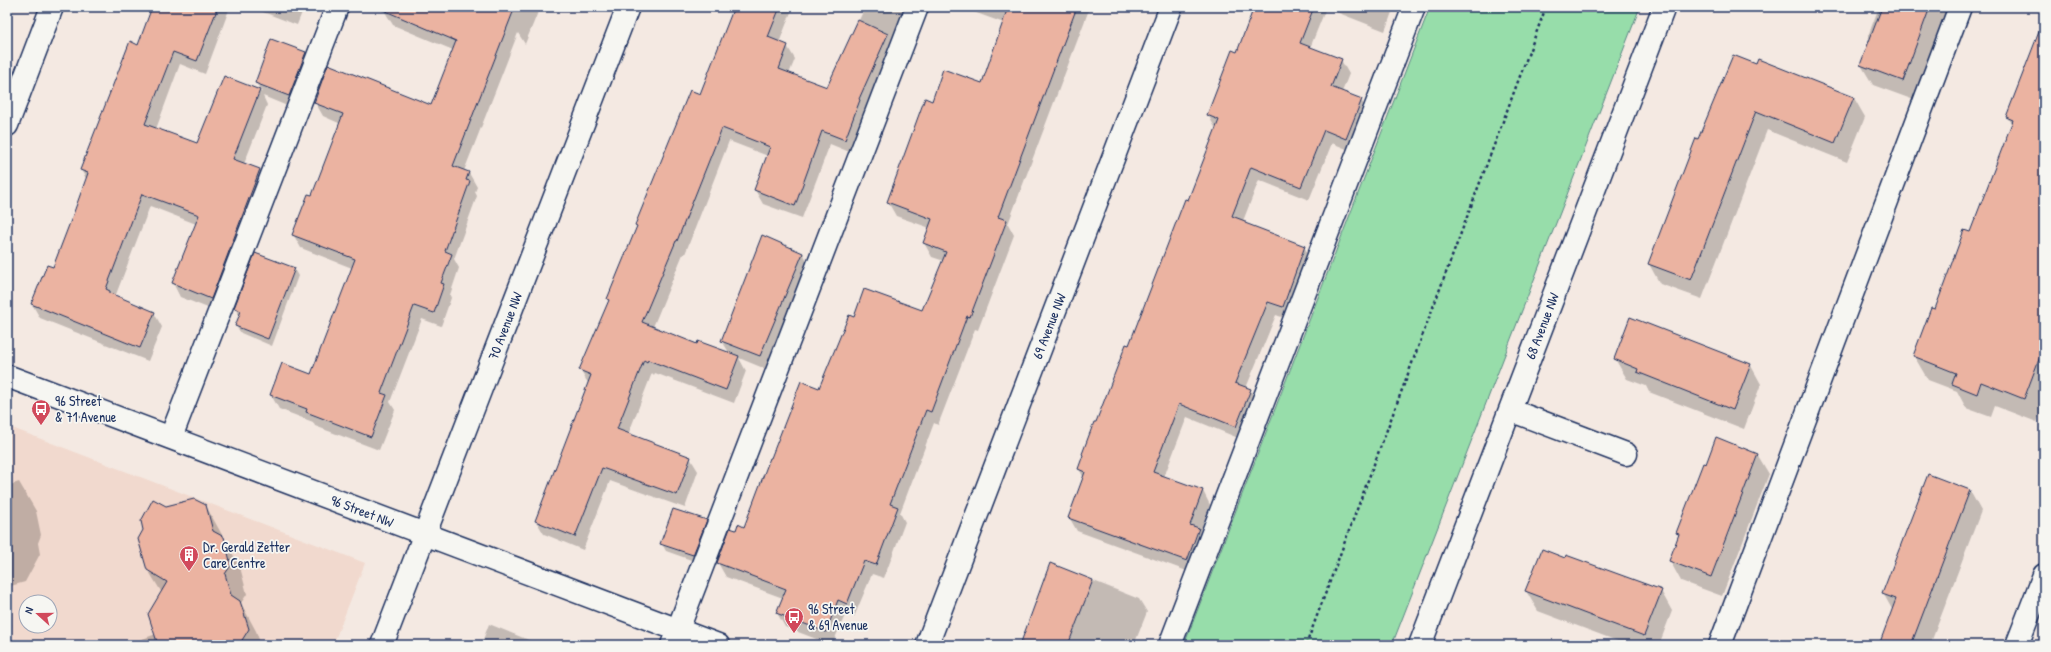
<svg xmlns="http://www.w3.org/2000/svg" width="2051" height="652" viewBox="0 0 2051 652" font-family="'Patrick Hand',sans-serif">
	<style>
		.built { fill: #f1d9ce; fill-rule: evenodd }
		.green { fill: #97ddaa; stroke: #598684 }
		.shadow { fill: #0003 }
		.building { fill: #ebb3a1; stroke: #1b2f5e }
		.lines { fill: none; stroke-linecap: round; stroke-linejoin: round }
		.minor-casing { stroke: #1b2f5e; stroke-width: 25 }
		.path { stroke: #1b2f5e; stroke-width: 2.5; stroke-dasharray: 3 3; stroke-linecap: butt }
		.minor { stroke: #f6f6f2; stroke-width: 22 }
		.labels { text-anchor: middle; stroke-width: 3.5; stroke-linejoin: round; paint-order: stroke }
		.street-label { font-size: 14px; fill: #1b2f5e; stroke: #f6f6f2 }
		.poi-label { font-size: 14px; fill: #1b2f5e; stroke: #f6f6f2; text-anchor: start }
	</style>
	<rect width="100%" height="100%" fill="#f4e9e2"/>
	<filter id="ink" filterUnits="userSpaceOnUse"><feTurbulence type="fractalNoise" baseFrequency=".025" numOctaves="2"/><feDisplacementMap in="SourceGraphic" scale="8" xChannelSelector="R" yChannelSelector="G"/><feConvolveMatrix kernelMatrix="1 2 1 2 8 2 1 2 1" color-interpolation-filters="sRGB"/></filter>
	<g filter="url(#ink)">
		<!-- built -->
		<path class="built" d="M7,426l358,137 -32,82h-326zM26,602h24v24h-24z"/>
		<!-- green -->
		<path class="green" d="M1430,7h210l-248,638h-208z"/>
		<!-- shadow -->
		<path class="shadow" d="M153,7h77l-25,67 -25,-10 -24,65 42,16 27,-68 37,15 -6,-9 49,-30 9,14 -17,43 -34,-14 4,9 -23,59 16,6 7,14 -49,128 -38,-15 -7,-14 23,-59 -46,-18 -35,91 39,16 8,14 -14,34 -108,-43 -8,-14 21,-35 34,-89 -6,-10 57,-124z
			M250,7h54l-7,18z
			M387,7h153l-15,37 -7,-11 -54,138 5,2 8,14 -2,5 2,4 -23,63 5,9 -9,27 1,3 -10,28 -19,-7 -32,83 5,8 -16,40 -64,-24 -2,-4 -34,-13 -8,-14 40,-20 41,-107 -51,-20 -8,-14 20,-38 28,-72 -18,-8 -8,-14 116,4 22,-56 -60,-25 -8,-13z
			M735,7h58l-14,36 8,3 8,13 -6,15 39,15 37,-82h48l-61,146 -22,-9 -28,74 -39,-14 -8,-14 13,-34 -39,-15 -44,113h-2l-30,73 44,18 33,9 -8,-13 81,-88 8,15 -43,102 -29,-12 7,13 -12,32 -79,-30 -1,2 -2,-2 -24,62 62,23 8,13 -13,37 -75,-27 -27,69 -39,-16 -8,-13 52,-138 -8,-13 29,-69 -1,-2 93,-204z
			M969,7h121l-82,217 6,11 -36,95 -3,-1 -37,96 -4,-2 -34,90 5,9 -21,56 -12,-4 -18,43 -8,-4 -14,32 -47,-18 -8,-14 6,-15 -57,-21 -8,-14 18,-32 9,-3 27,-68 48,-71 35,-71 68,-7 21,-50 -12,-4 -8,-14 6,-15 -34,-12 -8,-14 45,-100 49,-18 22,-61 -33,-12z
			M1255,7h139l-9,24 -59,-23 -16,40 31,12 8,14 -7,18 19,8 8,13 -15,39 -22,-9 -23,57 -50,-20 -16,41 3,4 58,22 8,13 -22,60 -14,-5 -30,73 4,2 8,13 -15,37 -56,-23 -23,60 39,14 7,14 -10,27 6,11 -11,31 -118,-43 -8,-14 15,-39 -5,-9 110,-268 27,-72 -8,-14 30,-62z
			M1879,7h69l-34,93 -41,-15 -12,-20 9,-25 -2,-4z
			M2044,44v360l-7,18 -42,-16 -4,11 -25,-9 -9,-17 -29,-11 -14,-24 57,-122 41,-109 -5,-8z
			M1757,65l97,33 11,19 -18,45 -80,-32 -65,169 -42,-15 -11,-20 50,-124z
			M294,269l4,7 -26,70 -31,-13 -5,-7 3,-11 -4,-7z
			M1615,359l135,5 11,20 -17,45 -95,-37 -3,-6 -19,-7z
			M1757,454l12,20 -47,122 -41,-15 -11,-20 9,-24 -2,-4 30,-68z
			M19,482l17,29 5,24 -3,8 2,11 -15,28 -18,5v-101z
			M1970,491l11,20 -51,134h-50l13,-34 -10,-18z
			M206,506l34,61 7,27 -6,9 1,2 14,26 5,14h-129l2,-3 22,-8 6,-41 -14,-23 18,-63z
			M706,521l4,7 -13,34 -31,-11 -4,-7z
			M1565,559l96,32 11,20 -13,34h-31l-90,-34 -12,-20z
			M1051,564l88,35 8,13 -13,33h-114z
			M7,607l5,19 -4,7 7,12h-8z
			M489,624l42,17 3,4h-53z"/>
		<!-- building -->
		<path class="building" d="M152,7h66l-21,54 -24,-9 -28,72 52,19 27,-67 36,14 -27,69 27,10 -49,130 -39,-16 27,-68 -57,-21 -36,95 4,2v2l45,19 -15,36 -109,-44 16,-39 6,2 21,-55 14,-39 -8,-3 50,-129 8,4z
			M376,7h139l-62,159 16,6 -3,8 4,1 -25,70 7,3 -11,29 3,1 -10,29 -20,-7 -33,87 6,2 -16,42 -65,-25 1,-3 -37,-14 12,-32 29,11 44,-115 -63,-24 16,-41 4,1 31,-81 -29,-11 14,-39 103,41 25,-64z
			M734,7h46l-12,30 20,8 -9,24 48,18 31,-67 30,14 -29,65 1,1 -15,40 -23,-9 -27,75 -41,-16 16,-43 -48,-19 -45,113h-1l-34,81 55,22 1,-3 41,15 -13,34 -78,-30 -1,2 -3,-2 -27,69 74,28 -14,38 -75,-27 -27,69 -40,-16 56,-146 -12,-5 30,-70 -2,-1 30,-73 -2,-1 55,-135 10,4z
			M1008,7h69l-79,210 9,3 -37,97 -3,-1 -36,96 -5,-2 -36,94 8,3 -22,58 -12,-4 -17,43 -9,-4 -12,32 -50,-19 10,-24 -69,-26 13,-35 6,2 2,-6 6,3 26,-69h1l30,-77 18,7 30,-73 5,2 10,-28 58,21 24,-58 -23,-9 9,-24 -45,-17 38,-104 7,3 11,-32 39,14z
			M1254,7h60l-14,36 42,16 -11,28 31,12 -16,40 -22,-9 -23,57 -50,-20 -19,49 13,5v2l60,23 -22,61 -15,-5 -33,81 16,6 -15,38 -57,-23 -26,68 50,18 -13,35 9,3 -12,33 -119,-43 17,-46 -7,-3 5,-14 -1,-1 12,-32h2l30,-78 3,1 56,-146 3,1 31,-80 -12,-5 25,-65 5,2z
			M1882,7h48l-27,74 -43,-16z
			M2042,24h2v322l-20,53 -43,-17 -4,12 -25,-10 4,-11 -43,-17 18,-48 4,1 29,-79 6,2 43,-112 -7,-3z
			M271,39l35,13 -17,44 -34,-13z
			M1733,55l23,9 2,-5 96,38 -19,46 -79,-32 -65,169 -43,-16 48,-126 2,1z
			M762,235l41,18 -43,103 -39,-15z
			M255,253l40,15 -27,71 -33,-13 6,-15 -7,-3z
			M1630,317l121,47 -18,46 -96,-38 1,-3 -24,-10z
			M1716,437l42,17 -47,123 -42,-16 10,-27 -3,-1 27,-70 3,1z
			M1928,474l42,16 -59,155h-32l17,-46 -14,-5z
			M153,499l13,7 28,-7 12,6 7,26 11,6 7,28 -6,9 6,21 9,6 9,28 -10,16h-81l-10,-31 19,-32 -20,-12 -9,-31 5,-9 -2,-9z
			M673,509l34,11 -14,35 -33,-11z
			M1542,549l23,9 1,-3 96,35 -18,46 -119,-45z
			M1050,563l43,17 -25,65h-48z"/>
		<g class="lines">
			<!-- minor casing -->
			<g class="minor-casing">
				<path id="minor" d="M7,125l45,-118
					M7,376l711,269
					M1510,410l116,44
					M171,437l166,-430
					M382,645l246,-638
					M672,645l245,-638
					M927,645l244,-638
					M1170,645l244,-638
					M1420,645l244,-638
					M1720,645l240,-638
					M2017,645l27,-70"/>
			</g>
			<!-- path -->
			<path class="path" d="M1306,645l240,-638"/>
			<!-- minor -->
			<use href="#minor" class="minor"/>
		</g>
	</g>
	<!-- icons -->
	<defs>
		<g id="bus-pin" transform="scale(1)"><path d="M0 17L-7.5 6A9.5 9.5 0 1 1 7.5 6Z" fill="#d1495b" stroke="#f6f6f2"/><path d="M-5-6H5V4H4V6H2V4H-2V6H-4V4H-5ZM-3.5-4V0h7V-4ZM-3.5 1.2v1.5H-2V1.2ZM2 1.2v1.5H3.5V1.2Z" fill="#fff"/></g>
		<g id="building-pin" transform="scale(1)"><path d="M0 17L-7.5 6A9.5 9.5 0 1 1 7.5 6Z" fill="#d1495b" stroke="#f6f6f2"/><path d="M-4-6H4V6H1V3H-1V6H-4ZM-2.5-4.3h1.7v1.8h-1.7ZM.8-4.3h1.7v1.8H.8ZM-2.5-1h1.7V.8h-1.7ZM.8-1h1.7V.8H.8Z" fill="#fff"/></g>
	</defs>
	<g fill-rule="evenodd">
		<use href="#bus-pin" x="41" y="409"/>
		<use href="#building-pin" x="189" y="555"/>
		<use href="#bus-pin" x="794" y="617"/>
	</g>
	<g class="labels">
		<!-- street labels -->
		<g class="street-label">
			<text transform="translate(505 326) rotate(-69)" y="5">70 Avenue NW</text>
			<text transform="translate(1049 326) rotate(-69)" y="5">69 Avenue NW</text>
			<text transform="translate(1542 326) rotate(-69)" y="5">68 Avenue NW</text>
			<text transform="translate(362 511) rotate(21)" y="5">96 Street NW</text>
		</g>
		<!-- poi labels -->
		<g class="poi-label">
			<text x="55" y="406">96 Street<tspan x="55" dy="16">&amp; 71 Avenue</tspan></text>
			<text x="203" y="552">Dr. Gerald Zetter<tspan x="203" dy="16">Care Centre</tspan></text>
			<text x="808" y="614">96 Street<tspan x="808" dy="16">&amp; 69 Avenue</tspan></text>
		</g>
	</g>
	<!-- margin -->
	<rect width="2051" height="652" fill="none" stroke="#f6f6f2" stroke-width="24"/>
	<rect x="12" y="12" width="2027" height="628" fill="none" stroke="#1b2f5e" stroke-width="1.5" filter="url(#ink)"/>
	<!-- north arrow -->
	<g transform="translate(38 614) rotate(291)"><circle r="19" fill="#f6f6f2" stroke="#9ea6b7"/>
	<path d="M0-3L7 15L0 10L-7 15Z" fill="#d1495b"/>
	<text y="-6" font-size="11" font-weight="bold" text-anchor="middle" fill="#1b2f5e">N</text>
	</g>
</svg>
